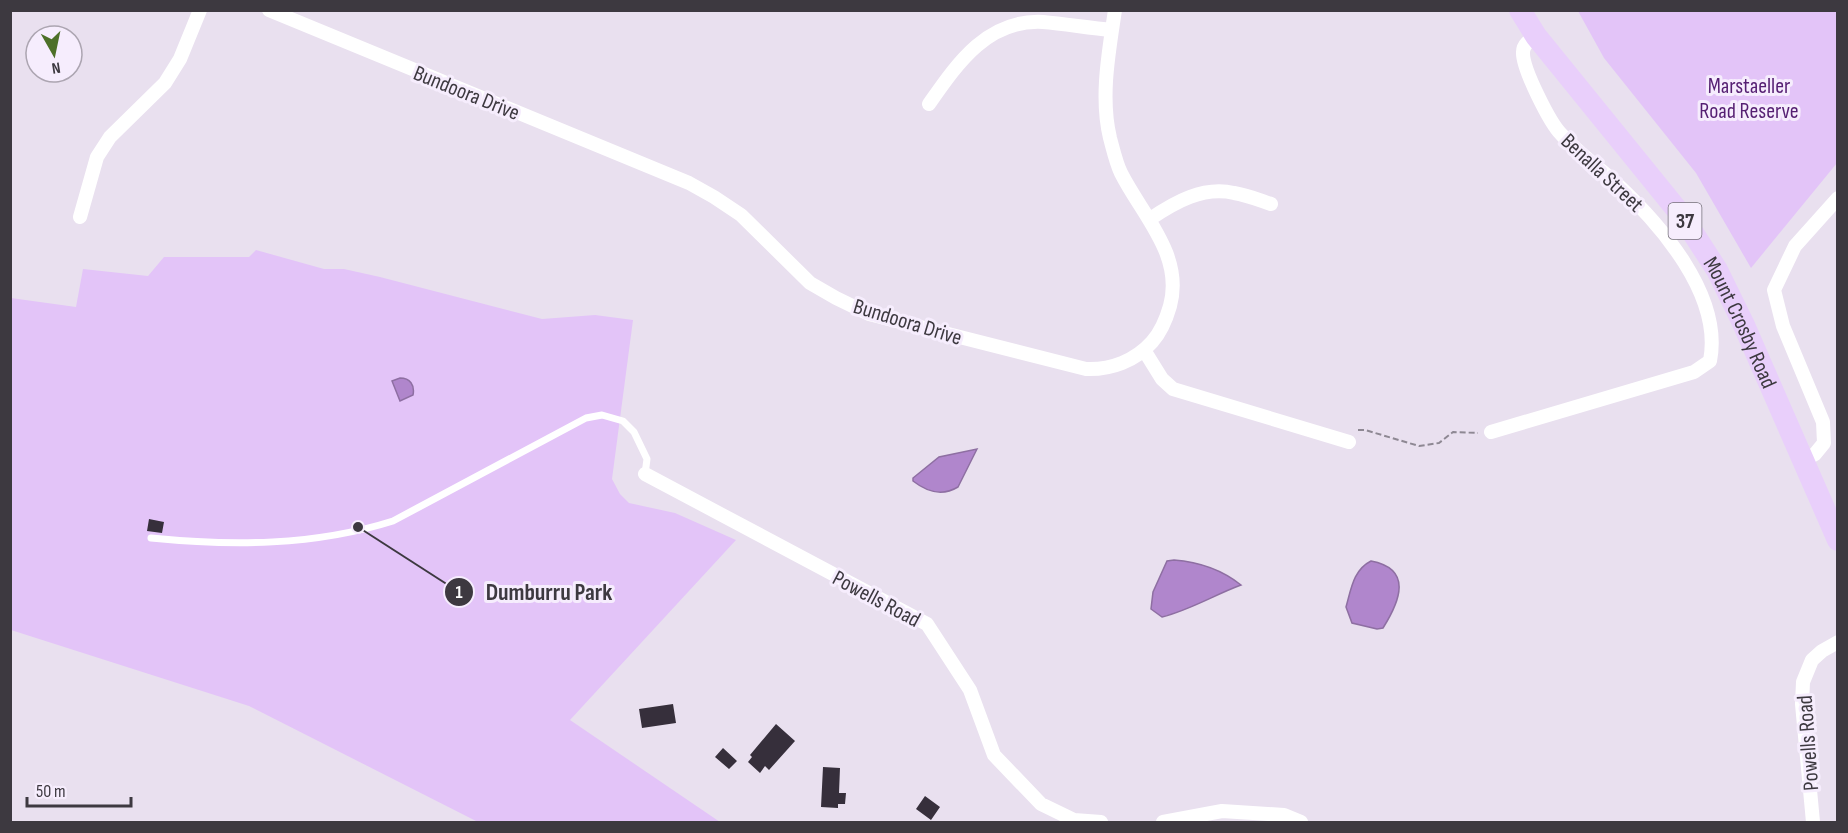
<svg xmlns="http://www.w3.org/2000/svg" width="1848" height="833" viewBox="0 0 1848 833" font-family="'Sofia Sans Condensed',sans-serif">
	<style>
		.green { fill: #e3c4f8 }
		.water { fill: #b086cc; stroke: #8e6fa2; stroke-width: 1.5 }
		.building { fill: #362f3b }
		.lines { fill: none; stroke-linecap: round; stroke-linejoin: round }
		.path { stroke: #8e8893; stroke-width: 2; stroke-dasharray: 6 3; stroke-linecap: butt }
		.service { stroke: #fff; stroke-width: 7 }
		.minor { stroke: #fff; stroke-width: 14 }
		.primary { stroke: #e9cffb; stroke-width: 22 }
		.labels { text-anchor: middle; stroke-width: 6; stroke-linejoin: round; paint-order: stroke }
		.shield { fill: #f6edfd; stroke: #746f79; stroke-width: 1.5 }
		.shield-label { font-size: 21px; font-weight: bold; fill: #3d3940 }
		.park-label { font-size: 22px; fill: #551f72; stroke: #f6edfd }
		.street-label { font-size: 22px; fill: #3d3940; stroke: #f6edfd }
		.leader { fill: none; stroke: #3d3940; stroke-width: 2 }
		.callout-dot { fill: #3d3940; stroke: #f6edfd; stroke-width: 2 }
		.mark-label { font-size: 18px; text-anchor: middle; font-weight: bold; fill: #fff }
		.callout-label { font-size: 24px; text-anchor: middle; font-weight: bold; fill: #3d3940; stroke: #f6edfd; stroke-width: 6; stroke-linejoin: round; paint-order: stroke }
	</style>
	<rect width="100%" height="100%" fill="#e9e0ef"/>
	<!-- green -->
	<path class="green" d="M1578,11h259v152l-86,105 -55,-95 -92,-115z
		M256,250l68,19h20l36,8 162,42 53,-4 38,5 -21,159 8,15 9,9 46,10 61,27 -166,180 150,102h-242l-229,-116 -238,-76v-332l65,9 7,-38 65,7 16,-19h85z"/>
	<!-- water -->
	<path class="water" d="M400,378c10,0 15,7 13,17l-13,6 -8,-20z
		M977,449l-19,38c-15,9 -31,5 -45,-6v-3l26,-21z
		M1174,560c25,2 47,9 67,25 -27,10 -51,25 -79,32l-11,-8 2,-17 14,-31z
		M1371,561c42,8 29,40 12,67l-6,1 -25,-6 -6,-16c5,-17 7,-37 25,-46z"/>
	<!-- building -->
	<path class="building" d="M149,519l15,3 -2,11 -15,-2z
		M673,704l3,19 -34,5 -3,-19z
		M776,724l19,17 -26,29 -4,-4 -5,7 -12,-11 4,-5 -2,-2z
		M723,748l14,13 -8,8 -14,-12z
		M823,767l17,1 -1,25h7l-1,11h-7v4l-17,-1z
		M925,796l15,11 -9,13 -15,-11z"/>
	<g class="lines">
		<!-- path -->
		<path class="path" d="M1358,430h7l54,16 20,-3 14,-11 25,1"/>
		<!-- service -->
		<path class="service" d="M151,538c81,8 163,8 242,-17l193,-103 16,-3 21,6 11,11 13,27 -2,15"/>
		<!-- minor -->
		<path class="minor" d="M269,10l420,173 25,14 27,18 69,68 26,15 33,16 217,55c25,1 49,-8 66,-27 9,-10 14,-22 18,-36 14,-51 -28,-91 -49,-133 -5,-10 -8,-24 -11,-35 -10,-41 -1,-87 5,-128
			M929,104c28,-40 58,-85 114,-82 23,2 46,6 69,8
			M80,217l17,-60 13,-20 55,-54 15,-24 20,-49
			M1150,219c25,-17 53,-33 84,-26 13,2 25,7 37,11
			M1144,350l18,29 11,10 176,53
			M1491,432l203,-60 16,-11c13,-66 -50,-137 -94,-178 -18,-16 -39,-31 -55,-49 -11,-11 -39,-66 -38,-82 0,-8 7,-12 13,-16
			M1804,460l11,-6 9,-11 -1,-21 -40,-96 -9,-36 21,-44 43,-48
			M645,474l282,150 43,66 24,65 47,49 33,16 27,2
			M1163,822l59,-11 62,4 17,7
			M1813,822l-11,-118 1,-22 9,-22 10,-9 16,-9"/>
		<!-- primary -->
		<path class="primary" id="s1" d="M1520,10l16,26 146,180 35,54 26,53 95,217"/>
	</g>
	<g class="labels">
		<!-- shield labels -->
		<rect class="shield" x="1668.5" y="203" width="33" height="36" rx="4.5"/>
		<g class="shield-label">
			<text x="1685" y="228">37</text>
		</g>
		<!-- park labels -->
		<g class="park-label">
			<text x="1749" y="93">Marstaeller<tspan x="1749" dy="25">Road Reserve</tspan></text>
		</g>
		<!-- street labels -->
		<g class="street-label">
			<text transform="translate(467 92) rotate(22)" y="8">Bundoora Drive</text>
			<text transform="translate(1603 172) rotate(43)" y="8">Benalla Street</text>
			<text transform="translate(908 321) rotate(17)" y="8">Bundoora Drive</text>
			<text dy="8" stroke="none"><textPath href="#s1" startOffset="384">Mount Crosby Road</textPath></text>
			<text transform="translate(877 598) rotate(28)" y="8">Powells Road</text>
			<text transform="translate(1807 743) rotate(-94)" y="8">Powells Road</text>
		</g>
	</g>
	<!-- callouts -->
	<path class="leader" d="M358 527L459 592"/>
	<g class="callout-dot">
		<circle cx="358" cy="527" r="6"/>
		<circle cx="459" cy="592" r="15"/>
	</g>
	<g class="mark-label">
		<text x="459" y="598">1</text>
	</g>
	<g class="callout-label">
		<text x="549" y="600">Dumburru Park</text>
	</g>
	<!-- border -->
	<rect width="1848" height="833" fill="none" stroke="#3d3940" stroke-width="24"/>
	<!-- north arrow -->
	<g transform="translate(54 54) rotate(171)"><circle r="28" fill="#f6edfd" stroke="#aca5b1" stroke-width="1.5"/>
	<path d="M0-4.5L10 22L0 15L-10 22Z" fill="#4d7028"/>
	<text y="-9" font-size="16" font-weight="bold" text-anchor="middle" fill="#3d3940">N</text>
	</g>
	<!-- scale -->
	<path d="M27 797v9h104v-9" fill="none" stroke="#3d3940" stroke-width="3"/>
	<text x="36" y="797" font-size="18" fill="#3d3940" stroke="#f6edfd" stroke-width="4.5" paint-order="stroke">50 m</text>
</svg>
